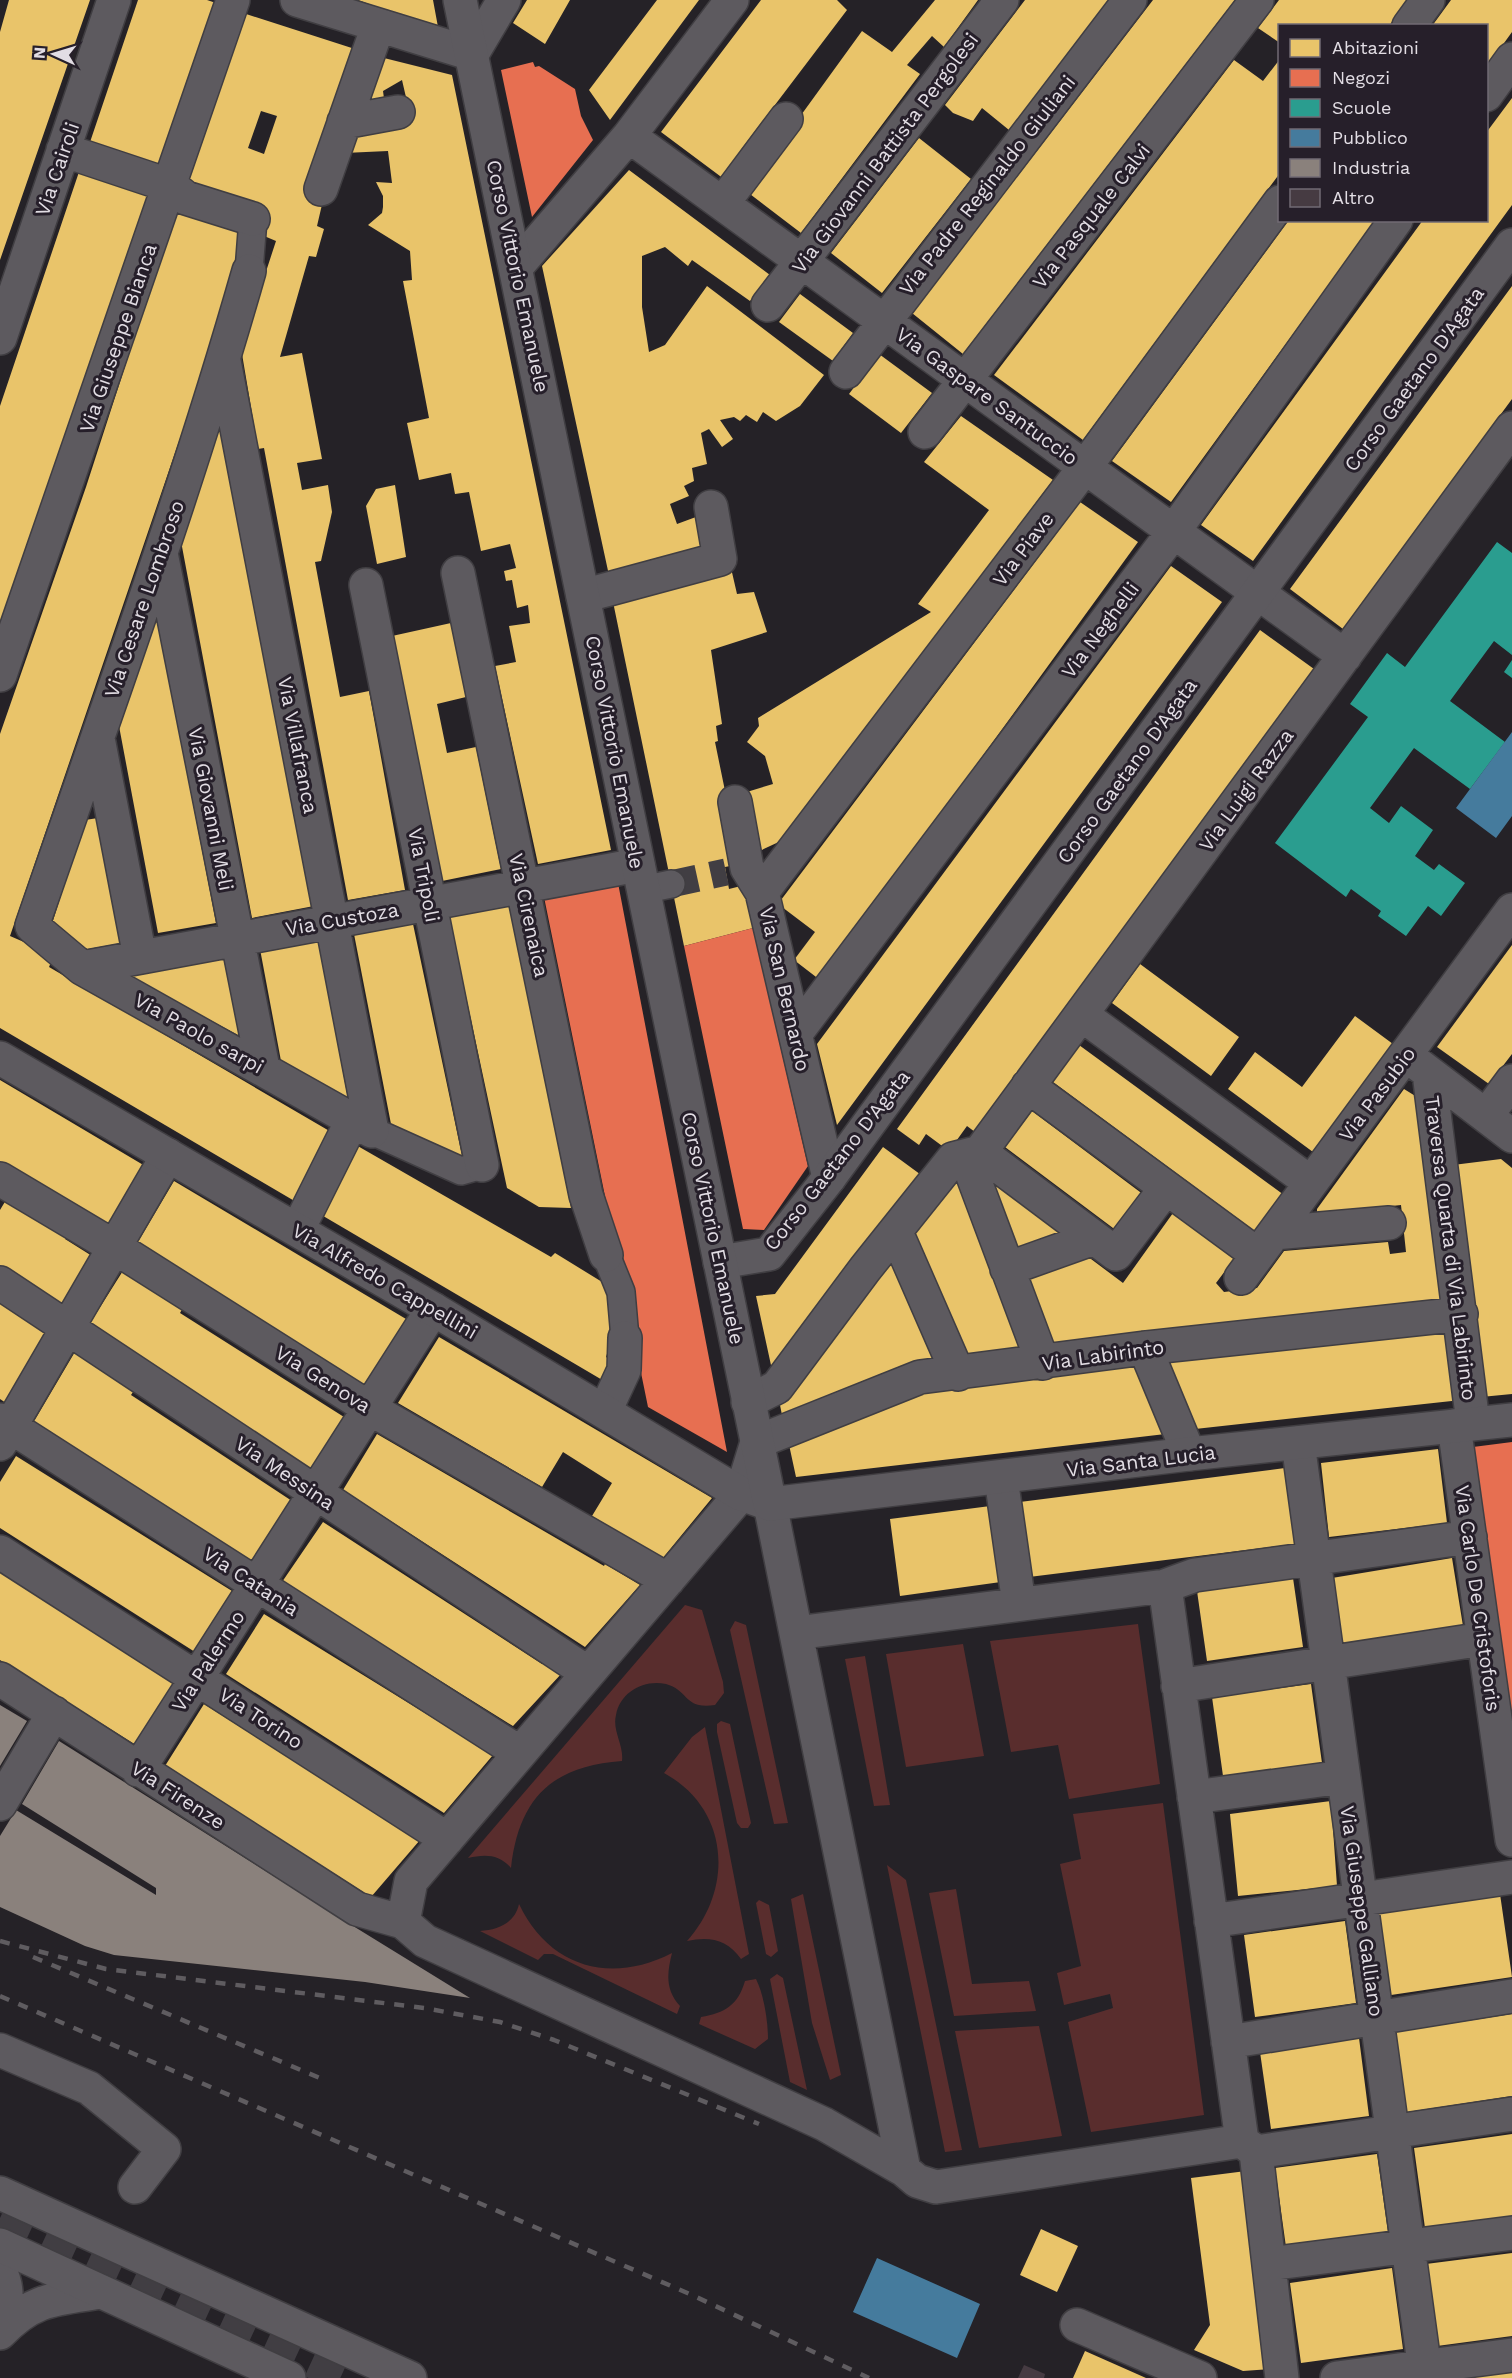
<svg xmlns="http://www.w3.org/2000/svg" width="1512" height="2378" viewBox="0 0 1512 2378" font-family="'Work Sans',sans-serif">
	<style>
		.green { fill: #592d2d }
		.homes { fill: #e9c46a; fill-rule: evenodd }
		.shops { fill: #e76f51 }
		.schools { fill: #2a9d8f }
		.public { fill: #457b9d }
		.industry { fill: #8a817c }
		.building { fill: #463b42 }
		.lines { fill: none; stroke-linecap: round; stroke-linejoin: round }
		.pedestrian-tunnel { stroke: #413e43; stroke-width: 27; stroke-dasharray: 27 14; stroke-linecap: butt }
		.primary-tunnel { stroke: #413e43; stroke-width: 33; stroke-dasharray: 33 16; stroke-linecap: butt }
		.pedestrian-casing { stroke: #403e42; stroke-width: 30 }
		.minor-casing { stroke: #403e42; stroke-width: 36 }
		.tertiary-casing { stroke: #403e42; stroke-width: 36 }
		.secondary-casing { stroke: #403e42; stroke-width: 36 }
		.pedestrian { stroke: #5d5a5f; stroke-width: 27 }
		.minor { stroke: #5d5a5f; stroke-width: 33 }
		.tertiary { stroke: #5d5a5f; stroke-width: 33 }
		.secondary { stroke: #5d5a5f; stroke-width: 33 }
		.rail { stroke: #5f5c60; stroke-width: 4.5; stroke-dasharray: 10 10; stroke-linecap: butt }
		.labels { text-anchor: middle; stroke-width: 6; stroke-linejoin: round; paint-order: stroke }
		.street-label { font-size: 20px; fill: #e2dde4; stroke: #261f2a }
	</style>
	<rect width="100%" height="100%" fill="#252227"/>
	<!-- green -->
	<path class="green" d="M685,1605l17,5 21,72 1,11 -9,12c-31,5 -26,-15 -49,-21 -22,-5 -46,8 -50,31 -4,16 8,30 6,46 -70,5 -103,37 -111,107 -12,-14 -26,-14 -43,-10z
		M735,1621l11,4 42,198 -14,1 -44,-194z
		M1138,1624l22,160 -91,15 -11,-54 -47,7 -21,-111z
		M963,1644l21,112 -78,11 -20,-113z
		M865,1656l25,149 -16,1 -29,-147z
		M721,1721l9,3 21,99 -3,5h-7l-4,-5 -20,-91v-8z
		M705,1727l44,227 -8,5c-14,-20 -32,-23 -54,-18 47,-52 43,-132 -23,-168l28,-36z
		M1163,1803l41,312 -113,17 -23,-110 45,-14 -3,-14 -46,11 -7,-32 24,-7 -21,-102 21,-5 -8,-45z
		M887,1865l19,15 56,270 -17,2z
		M956,1889l16,95 57,-3 7,30 -82,5 -25,-123z
		M803,1894l38,181 -11,5 -18,-57 -21,-124z
		M759,1900l10,5 9,46 -7,6 -5,-3 -10,-51z
		M519,1904c30,63 91,81 153,49 -5,20 -7,37 8,53l-3,8 -124,-60h-9l-6,6 -58,-29c18,-1 35,-8 39,-27z
		M777,1974l6,4 24,112 -17,-8 -20,-103z
		M756,1979c8,16 12,42 12,60l-13,10 -56,-25 2,-7c24,-4 37,-12 44,-36z
		M1039,2026l23,110 -83,12 -24,-117z"/>
	<!-- homes -->
	<path class="homes" d="M9,0h81l-90,260v-228z
		M138,0h69l9,3 -58,172 -71,-24z
		M358,0h75l5,27 -50,-16z
		M527,0h43l-25,44 -32,-21z
		M657,0h42l-89,120 -21,-30z
		M761,0h76l10,10 -107,141 7,6 -19,25 -67,-50z
		M935,0h43l-34,47 -12,-11 -25,29 13,9 -119,159 -55,-42 116,-160 30,21z
		M1025,0h84l-100,130 -27,-22 -9,13 -20,-8 -8,-8z
		M1153,0h82l-272,354 -51,-41z
		M1279,0h128l-18,26h-109v17l-22,-15z
		M1451,0h61v32l-26,36v-42h-54z
		M243,13l115,37 -41,176 7,3 -8,28 -7,-1 -29,101 22,-4 20,106 -25,4 5,27 26,-5 4,27 -11,49 -6,1 25,135 29,-6 36,199 -57,10 -84,-452 -6,1 -17,-101 35,-107 -19,-8 -72,-47zM261,111l16,5 -13,38 -16,-6z
		M376,56l76,19 159,775 -73,14 -43,-198 21,-4 -7,-36 21,-3 -2,-18 -11,3 -5,-28 -6,1 -2,-10 12,-3 -6,-24 -29,7 -12,-59 -14,2 -4,-21 -32,7 -12,-57 22,-5 -26,-137 9,-1 -2,-29 -42,-26 14,-12 1,-6v-11l-7,-14 16,1 -4,-32 -44,2 8,-23 59,-11 -9,-39 -19,11 2,15 -27,6z
		M1280,59v114l-197,267 -89,-65 240,-315 29,21z
		M1512,98v107l-259,356 -52,-36 222,-305h63v-87z
		M919,138l52,41 -89,114 -51,-40z
		M81,166l72,22 -153,444v-226z
		M629,170l141,105 -20,26 -58,-41 -4,6 -23,-19 -23,9v51l7,45 16,-7 42,-59 117,89 -24,31 -24,15 -13,-9 -6,10 -11,-7 -6,6 -6,-4 -14,3 13,19 -11,8 -13,-18 -8,4 6,31 -15,4 2,13 -10,5 5,10 -19,8 7,20 27,-10 4,35 -98,31 -68,-314z
		M177,206l69,20 -27,98 -209,612 44,19 -5,12 289,169 -35,70 -303,-178v-294l86,-247z
		M1289,220h87l-205,282 -59,-41z
		M1512,286v113l-169,230 -53,-40z
		M800,294l53,39 -20,28 -54,-39z
		M879,354l53,39 -31,40 -52,-39z
		M219,416l95,490 -62,12 -72,-382z
		M961,416l92,64 -270,360 -32,15 -14,-60 36,-11 -8,-28 -18,-14 12,-16 -1,-8 173,-106 -13,-8 71,-94 -65,-48z
		M395,485l11,72 -29,7 -11,-58 10,-17z
		M1080,502l58,40 -318,438 -26,-20 21,-28 -37,-28z
		M1171,566l51,36 -385,523 -20,-81z
		M731,568l6,26 17,-2 13,40 -56,18 11,74 -6,2 2,15 -3,1 25,122 -15,3 4,22 16,-4 8,43 -69,18 -72,-349z
		M154,616l3,1 59,306 -58,10 -39,-207z
		M451,623l15,74 -29,7 10,49 29,-6 25,122 -59,12 -50,-245z
		M1260,630l54,39 -339,463 -8,-6 -18,25 -23,-17 -7,11 -22,-16z
		M98,818l24,125 -40,7 -32,-20 35,-110z
		M509,904l62,304 -32,-1 -32,-19 -58,-271z
		M413,924l51,241 -73,-41 -37,-190z
		M318,938l30,161 -67,-38 -21,-112z
		M1512,945v109l-23,30 -52,-37z
		M223,956l17,80 -111,-59 1,-6z
		M1140,964l99,73 -28,39 -99,-73z
		M1355,1016l38,28 -80,108 -85,-63 27,-37 47,35z
		M1079,1045l205,150 -28,37 -203,-150z
		M0,1080l145,86 -38,63 -107,-66z
		M1404,1089l21,13 25,201 -402,51 -26,-75 65,-23 36,27 50,-70 61,46 -18,24 8,9 33,-4 27,-37 104,-9 2,12 16,-2 -5,-47 -84,9v-5z
		M1032,1111l112,84 -27,36 -112,-84z
		M349,1141l202,116 4,-4 65,40 -7,42 -7,22 9,6 -11,18 -291,-171z
		M883,1147l45,33 -154,199 -18,-83 19,-2z
		M1501,1159l11,9v226l-31,3 -28,-232z
		M952,1167l79,187 -70,11 -55,-136z
		M985,1176l79,60 -51,19z
		M174,1181l232,138 -41,66 -230,-138z
		M9,1195l61,37 -5,7 27,17 -33,53 -59,-36v-63z
		M892,1251l55,115 -163,59 -6,-30z
		M126,1266l59,38 -5,9 164,104 -34,53 -223,-142z
		M0,1296l52,32 -46,75 -6,-4z
		M1451,1326l10,74 -275,30 -33,-75z
		M439,1337l273,161 -50,61 -70,-43 20,-33 -49,-31 -21,35 -144,-84z
		M79,1345l60,38 -8,12 161,106 -40,60 -219,-138z
		M1138,1357l36,76 -378,44 -8,-37 129,-49z
		M377,1434l227,132 1,-2 35,21 -55,62 -242,-157z
		M1438,1449l9,74 -118,14 -8,-74z
		M16,1456l216,135 -37,61 -195,-124v-46z
		M1285,1468l10,76 -274,34 -9,-75z
		M998,1505l10,76 -108,15 -10,-77z
		M323,1522l219,142 1,-2 19,11 -49,53 -231,-144z
		M1452,1558l11,68 -121,20 -10,-68z
		M0,1572l174,112 -38,61 -136,-85z
		M1293,1578l10,69 -96,14 -10,-70z
		M264,1614l229,141 -49,58 -218,-139z
		M1311,1684l11,79 -99,13 -11,-79z
		M204,1704l216,136 -49,57 -206,-131z
		M1331,1801l6,85 -99,10 -8,-82z
		M1500,1894l12,83 -121,18 -13,-83z
		M1345,1921l11,82 -101,14 -11,-82z
		M1512,2014v82l-105,16 -12,-80z
		M1359,2038l10,78 -98,13 -11,-77z
		M1512,2134v82l-87,12 -11,-80z
		M1377,2154l11,78 -102,15 -11,-79z
		M1246,2171l25,198 -28,2 -49,-21 16,-25 -19,-147z
		M1041,2229l37,17 -21,46 -37,-17z
		M1512,2253v83l-75,10 -11,-82z
		M1392,2268l11,81 -102,14 -11,-80z
		M1085,2351l61,27h-73z
		M1512,2371v7h-41v-1z"/>
	<!-- shops -->
	<path class="shops" d="M533,62l2,5 4,-1 36,23 6,27 12,24 -61,77 -31,-147z
		M618,883l109,569 -79,-45 -104,-510z
		M753,928l55,238 -44,64 -21,-1 -59,-283z
		M1512,1442v270h-1l-38,-265z"/>
	<!-- schools -->
	<path class="schools" d="M1497,542l15,11v102l-18,-14 -44,60 55,41 -35,47 -56,-41 -44,60 19,15 12,-17 32,24 -18,26 19,14 5,-6 26,19 -24,33 -13,-10 -22,30 -28,-20 3,-5 -30,-22 -5,8 -71,-54 93,-126 -18,-13 37,-51 18,14z
		M1512,660v18l-8,-6z"/>
	<!-- public -->
	<path class="public" d="M1512,732v84l-16,22 -40,-30z
		M877,2258l103,46 -23,54 -104,-46z"/>
	<!-- industry -->
	<path class="industry" d="M0,1705l27,16 -27,45z
		M59,1741l286,180 125,77 -105,-16 -251,-27 -29,-9 -85,-39v-71l16,-26 140,85v-7l-134,-84z"/>
	<!-- building -->
	<path class="building" d="M1024,2365l21,9 -1,4h-26z"/>
	<g class="lines">
		<!-- pedestrian-tunnel -->
		<path class="pedestrian-tunnel" d="M671,884l55,-12"/>
		<!-- primary-tunnel -->
		<path class="primary-tunnel" d="M0,2218l348,160"/>
		<!-- pedestrian casing -->
		<g class="pedestrian-casing">
			<path id="pedestrian" d="M249,271l4,-52
				M642,890l29,-6
				M372,1131l89,40 21,-6
				M606,1255l15,37 4,46"/>
		</g>
		<!-- minor casing -->
		<g class="minor-casing">
			<path id="minor" d="M297,0l175,54 32,-54
				M1409,26l19,-26
				M1486,95l26,-36
				M344,122l54,-10
				M629,136l716,520
				M63,150l108,36 15,12 67,21
				M321,189l57,-163
				M723,203l63,-84
				M517,266l112,-130 103,-136
				M249,271c-63,221 -142,438 -217,655l50,42 290,163
				M768,305l234,-305
				M0,338l114,-338
				M224,361l148,770
				M846,372l284,-372
				M925,432l332,-432
				M161,553l102,515
				M458,573l128,622 20,60
				M366,585l116,580
				M583,596l137,-37 -9,-52
				M0,675l233,-675
				M98,738l42,219
				M735,802l12,66 15,24 67,286
				M762,892l323,-425 195,-265
				M82,968l556,-103
				M1082,1015l229,168
				M796,1033l378,-502 222,-311
				M1419,1065l93,71
				M1429,1073l44,350
				M1028,1086l230,169
				M1486,1116l26,-35
				M980,1152l136,102 50,-66
				M0,1179l116,69 253,160 299,172
				M298,1229l54,-108
				M896,1232l62,142
				M1274,1233l115,-10
				M1007,1269l87,-31
				M1241,1278l271,-368
				M0,1283l588,390
				M1145,1348l44,106
				M1043,1363l-70,-187 7,-24 532,-724
				M748,1402l29,-15 88,-118 88,-110 27,-7
				M605,1411l19,-41 1,-32
				M0,1420l520,333
				M1454,1426l58,414
				M1298,1443l128,935
				M0,1444l168,-289
				M1001,1478l18,126
				M770,1504l134,666
				M0,1552l447,287
				M1165,1586l77,555 14,11 256,-38
				M796,1633l369,-47 30,-11 275,-38
				M0,1679l357,230 46,13 22,19 399,183 80,46 13,11 19,6 306,-46
				M1178,1686l305,-47
				M138,1770l295,-461
				M1194,1797l149,-20
				M0,1804l54,-91
				M1211,1921l301,-44
				M403,1922l8,-41 330,-387 16,-52 163,-65 225,-29 316,-34
				M1228,2042l284,-46
				M0,2050l89,38 75,61 -29,38
				M1256,2152l26,226
				M1269,2264l243,-31
				M0,2271c9,17 7,35 0,52
				M1077,2325l123,53
				M0,2333c33,-35 56,-34 101,-41
				M1337,2378l175,-23"/>
		</g>
		<!-- tertiary casing -->
		<g class="tertiary-casing">
			<path id="tertiary" d="M0,1058l433,251 308,185 29,10
				M720,1262l49,-8 60,-76 683,-933
				M0,2193l410,185
				M0,2245l289,133"/>
		</g>
		<!-- secondary casing -->
		<g class="secondary-casing">
			<path id="secondary" d="M460,0l310,1504 419,-50 323,-34"/>
		</g>
		<!-- pedestrian -->
		<use href="#pedestrian" class="pedestrian"/>
		<!-- minor -->
		<use href="#minor" class="minor"/>
		<!-- tertiary -->
		<use href="#tertiary" class="tertiary"/>
		<!-- secondary -->
		<use href="#secondary" class="secondary"/>
		<!-- rail -->
		<path class="rail" d="M0,1941l106,28 318,39 76,14 54,18 205,84
			M33,1957l294,124
			M0,1996l692,299 177,83"/>
	</g>
	<g class="labels">
		<!-- street labels -->
		<g class="street-label">
			<text transform="translate(885 153) rotate(-53)" y="7">Via Giovanni Battista Pergolesi</text>
			<text transform="translate(57 169) rotate(-71)" y="7">Via Cairoli</text>
			<text transform="translate(987 185) rotate(-52)" y="7">Via Padre Reginaldo Giuliani</text>
			<text transform="translate(1091 216) rotate(-52)" y="7">Via Pasquale Calvi</text>
			<text transform="translate(518 276) rotate(78)" y="7">Corso Vittorio Emanuele</text>
			<text transform="translate(118 338) rotate(-71)" y="7">Via Giuseppe Bianca</text>
			<text transform="translate(1414 379) rotate(-54)" y="7">Corso Gaetano D'Agata</text>
			<text transform="translate(987 396) rotate(36)" y="7">Via Gaspare Santuccio</text>
			<text transform="translate(1023 549) rotate(-53)" y="7">Via Piave</text>
			<text transform="translate(144 599) rotate(-71)" y="7">Via Cesare Lombroso</text>
			<text transform="translate(1100 630) rotate(-53)" y="7">Via Neghelli</text>
			<text transform="translate(298 745) rotate(79)" y="7">Via Villafranca</text>
			<text transform="translate(615 752) rotate(79)" y="7">Corso Vittorio Emanuele</text>
			<text transform="translate(1127 771) rotate(-54)" y="7">Corso Gaetano D'Agata</text>
			<text transform="translate(1246 790) rotate(-54)" y="7">Via Luigi Razza</text>
			<text transform="translate(211 809) rotate(79)" y="7">Via Giovanni Meli</text>
			<text transform="translate(424 875) rotate(79)" y="7">Via Tripoli</text>
			<text transform="translate(529 915) rotate(78)" y="7">Via Cirenaica</text>
			<text transform="translate(342 919) rotate(-10)" y="7">Via Custoza</text>
			<text transform="translate(785 989) rotate(77)" y="7">Via San Bernardo</text>
			<text transform="translate(199 1033) rotate(29)" y="7">Via Paolo sarpi</text>
			<text transform="translate(1377 1094) rotate(-53)" y="7">Via Pasubio</text>
			<text transform="translate(837 1160) rotate(-52)" y="7">Corso Gaetano D'Agata</text>
			<text transform="translate(713 1228) rotate(78)" y="7">Corso Vittorio Emanuele</text>
			<text transform="translate(1451 1248) rotate(83)" y="7">Traversa Quarta di Via Labirinto</text>
			<text transform="translate(385 1281) rotate(30)" y="7">Via Alfredo Cappellini</text>
			<text transform="translate(1103 1355) rotate(-8)" y="7">Via Labirinto</text>
			<text transform="translate(323 1379) rotate(32)" y="7">Via Genova</text>
			<text transform="translate(1141 1461) rotate(-7)" y="7">Via Santa Lucia</text>
			<text transform="translate(285 1473) rotate(34)" y="7">Via Messina</text>
			<text transform="translate(251 1581) rotate(33)" y="7">Via Catania</text>
			<text transform="translate(1478 1598) rotate(82)" y="7">Via Carlo De Cristoforis</text>
			<text transform="translate(208 1661) rotate(-57)" y="7">Via Palermo</text>
			<text transform="translate(261 1718) rotate(33)" y="7">Via Torino</text>
			<text transform="translate(178 1795) rotate(33)" y="7">Via Firenze</text>
			<text transform="translate(1362 1911) rotate(82)" y="7">Via Giuseppe Galliano</text>
		</g>
	</g>
	<!-- legend -->
	<rect x="1278" y="24" width="210" height="198" fill="#261f2a" stroke="#716b74" stroke-width="1.5"/>
	<rect x="1290" y="39" width="30" height="18" fill="#e9c46a" stroke="#716b74" stroke-width="1.5"/>
	<text x="1332" y="54" font-size="18" fill="#e2dde4">Abitazioni</text>
	<rect x="1290" y="69" width="30" height="18" fill="#e76f51" stroke="#716b74" stroke-width="1.5"/>
	<text x="1332" y="84" font-size="18" fill="#e2dde4">Negozi</text>
	<rect x="1290" y="99" width="30" height="18" fill="#2a9d8f" stroke="#716b74" stroke-width="1.5"/>
	<text x="1332" y="114" font-size="18" fill="#e2dde4">Scuole</text>
	<rect x="1290" y="129" width="30" height="18" fill="#457b9d" stroke="#716b74" stroke-width="1.5"/>
	<text x="1332" y="144" font-size="18" fill="#e2dde4">Pubblico</text>
	<rect x="1290" y="159" width="30" height="18" fill="#8a817c" stroke="#716b74" stroke-width="1.5"/>
	<text x="1332" y="174" font-size="18" fill="#e2dde4">Industria</text>
	<rect x="1290" y="189" width="30" height="18" fill="#463b42" stroke="#716b74" stroke-width="1.5"/>
	<text x="1332" y="204" font-size="18" fill="#e2dde4">Altro</text>
	<!-- north arrow -->
	<g transform="translate(54 54) rotate(274)" stroke="#261f2a" stroke-width="4.5" paint-order="stroke">
	<path d="M0-4.5L10 22L0 15L-10 22Z" fill="#e2dde4"/>
	<text y="-9" font-size="16" font-weight="bold" text-anchor="middle" fill="#e2dde4">N</text>
	</g>
</svg>
